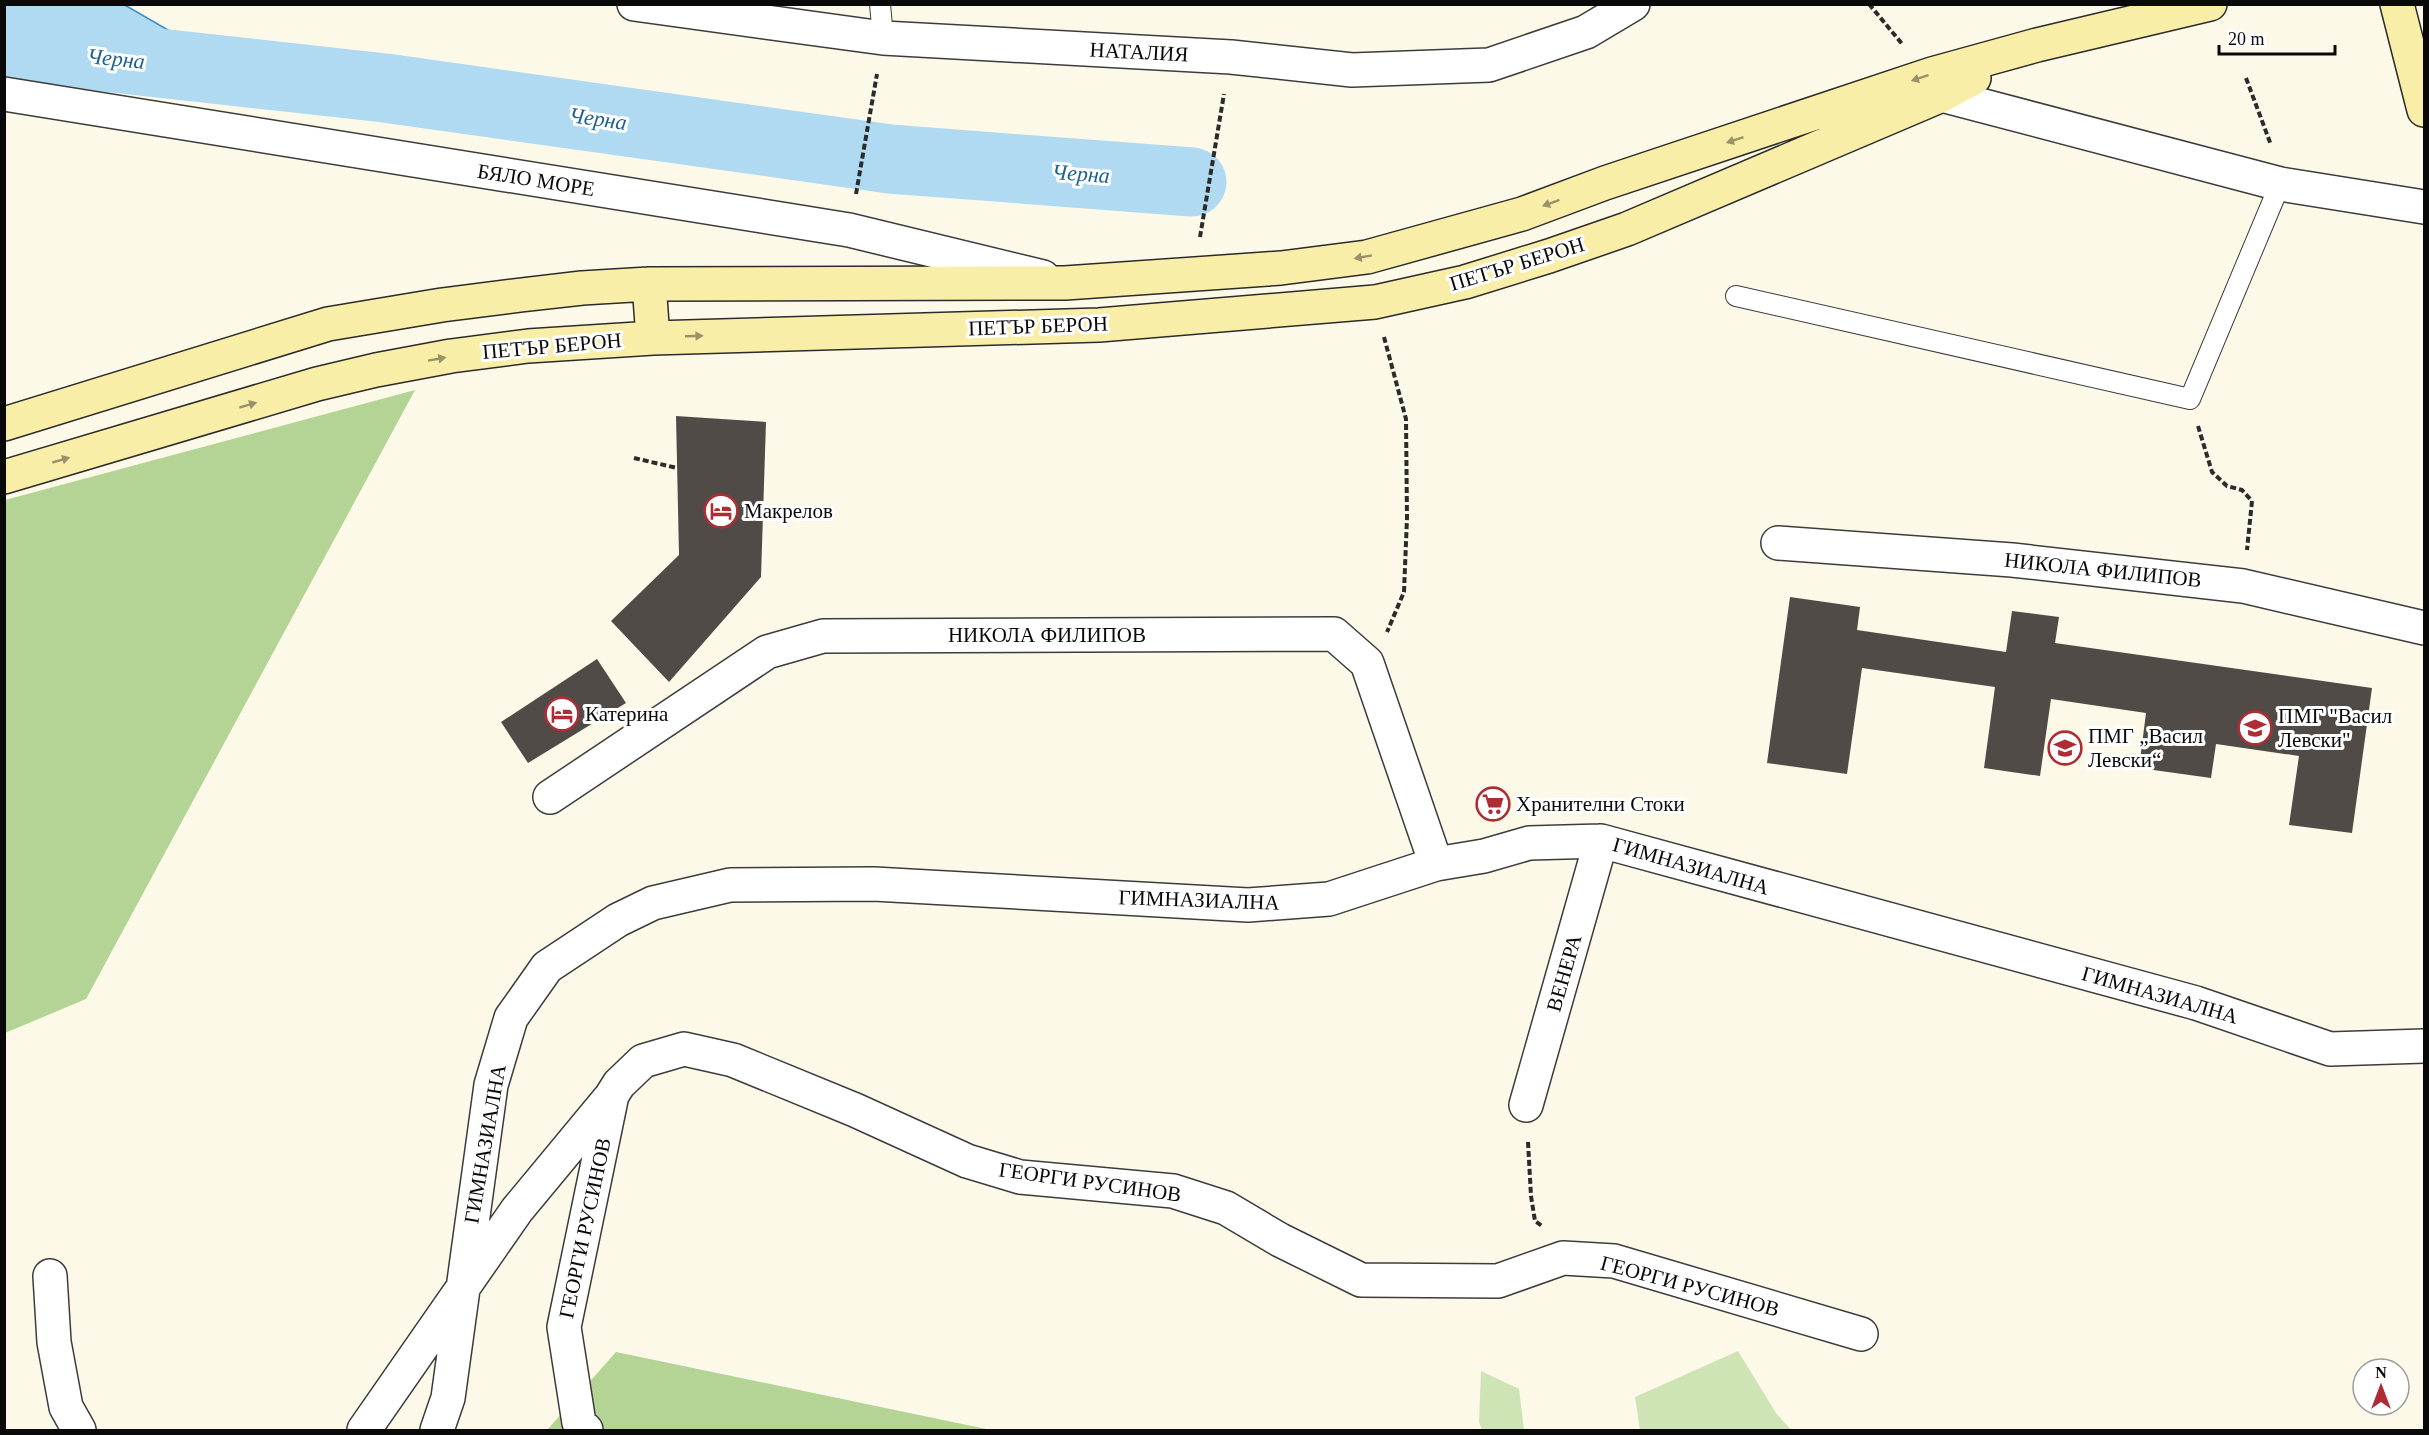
<svg xmlns="http://www.w3.org/2000/svg" width="2429" height="1435" viewBox="0 0 2429 1435" font-family="'Times New Roman',serif">
	<style>
		.green { fill: #cee4b5 }
		.forest { fill: #b3d495 }
		.water { fill: #b0daf1; stroke: #3c90c3; stroke-width: 1.5 }
		.lines { fill: none; stroke-linecap: round; stroke-linejoin: round }
		.river { stroke: #b0daf1; stroke-width: 69 }
		.building { fill: #514b47 }
		.lane-casing { stroke: #3c3c3c; stroke-width: 22 }
		.street-casing { stroke: #3c3c3c; stroke-width: 36 }
		.secondary-casing { stroke: #2b2b2b; stroke-width: 36 }
		.path { stroke: #2b2b2b; stroke-width: 4; stroke-dasharray: 6 3; stroke-linecap: butt }
		.lane { stroke: #fff; stroke-width: 20 }
		.street { stroke: #fff; stroke-width: 33 }
		.secondary { stroke: #f9eea7; stroke-width: 33 }
		.oneway { fill: #999268 }
		.labels { text-anchor: middle; stroke-width: 6; stroke-linejoin: round; paint-order: stroke }
		.street-label { font-size: 21px; fill: #090909; stroke: #fff }
		.poi-label { font-size: 21px; fill: #090909; stroke: #fff; text-anchor: start }
		.water-label { font-size: 22px; font-style: italic; fill: #1d6191; stroke: #fff }
	</style>
	<rect width="100%" height="100%" fill="#fdf9e8"/>
	<!-- green -->
	<path class="green" d="M1738,1351l38,62 15,17h-151l-5,-33z
		M1481,1371l38,18 5,41h-42l-3,-8z"/>
	<!-- forest -->
	<path class="forest" d="M415,390l-329,609 -81,34v-533z
		M616,1352l375,78h-444z"/>
	<!-- water -->
	<path class="water" d="M123,4l52,30 -170,-1v-28z"/>
	<g class="lines">
		<!-- river -->
		<path class="river" d="M4,46l381,42 505,71 302,23"/>
	</g>
	<!-- building -->
	<path class="building" d="M676,416l90,6 -5,155 -92,105 -58,-61 68,-66z
		M1790,597l70,10 -3,23 149,22 6,-41 47,6 -4,26 317,45 -20,145 -63,-8 10,-69 -83,-12 -5,34 -72,-10 7,-55 -95,-14 -11,77 -56,-8 11,-81 -133,-19 -15,106 -80,-11z
		M597,659l29,44 -98,60 -27,-41z"/>
	<g class="lines">
		<!-- lane casing -->
		<g class="lane-casing">
			<path id="lane" d="M880,4l3,34
				M1736,296l454,103 90,-215"/>
		</g>
		<!-- street casing -->
		<g class="street-casing">
			<path id="street" d="M634,4l249,34 348,19 121,13 137,-5 97,-33 47,-28
				M4,94l845,136 194,47
				M1942,95l338,89 144,23
				M1778,543l234,17 231,26 181,42
				M550,797l217,-145 56,-16 511,-2 33,29 69,201
				M1526,1105l75,-264
				M50,1276l4,66 12,65 13,23
				M364,1430l153,-220 92,-111
				M437,1430l11,-32 43,-313 20,-67 36,-51 71,-47 35,-17 77,-18 144,-1 374,21 81,-6 107,-35 48,-8 45,-13 72,-2 595,162 134,46 94,-3
				M586,1430l-7,-7 -15,-96 48,-232 7,-11 24,-23 41,-12 49,11 122,50 112,51 53,16 153,14 53,17 54,32 81,40 137,1 65,-23 51,3 247,73"/>
		</g>
		<!-- secondary casing -->
		<g class="secondary-casing">
			<path id="secondary" d="M2397,4l27,106
				M649,284l4,54
				M4,424l324,-100 114,-19 79,-10 61,-7 67,-4 416,-1 216,-15 86,-11 155,-43 83,-31 327,-109 105,-29 173,-41
				M4,477l313,-93 59,-14 75,-14 77,-10 125,-8 446,-13 276,-23 90,-20 84,-26 78,-27 315,-134 32,-17"/>
		</g>
		<!-- path -->
		<path class="path" d="M1869,4l34,41
			M2246,78l25,67
			M856,194l21,-120
			M1200,237l24,-143
			M1384,337l22,82 1,99 -3,74 -17,40
			M2198,426l14,46 15,14 15,4 10,11 -5,49
			M634,458l43,10
			M1528,1142l3,54 4,25 7,5"/>
		<!-- lane -->
		<use href="#lane" class="lane"/>
		<!-- street -->
		<use href="#street" class="street"/>
		<!-- secondary -->
		<use href="#secondary" class="secondary"/>
	</g>
	<!-- one-way arrows -->
	<defs><path id="oneway-solid" d="M-6-.8H1V-3.2L6.5 0L1 3.2V.8H-6Z" transform="scale(1.5)"/></defs>
	<g class="oneway">
		<use href="#oneway-solid" transform="translate(1920 78) rotate(162)"/>
		<use href="#oneway-solid" transform="translate(1735 140) rotate(162)"/>
		<use href="#oneway-solid" transform="translate(1551 203) rotate(160)"/>
		<use href="#oneway-solid" transform="translate(1363 257) rotate(170)"/>
		<use href="#oneway-solid" transform="translate(694 336) rotate(-2)"/>
		<use href="#oneway-solid" transform="translate(437 359) rotate(-10)"/>
		<use href="#oneway-solid" transform="translate(248 405) rotate(-16)"/>
		<use href="#oneway-solid" transform="translate(61 460) rotate(-16)"/>
	</g>
	<!-- icons -->
	<defs>
		<g id="hotel-ring" transform="scale(1.725)"><circle r="9.5" fill="#fff" stroke="#ae2d35" stroke-width="1.5"/><path d="M-6-4.5h1.5V1H6V5H4.5V3h-9V5H-6ZM-4 0a1.8 1.8 0 1 1 3.6 0ZM.5 0V-2.5h3Q6-2.5 6 0Z" fill="#ae2d35"/></g>
		<g id="school-ring" transform="scale(1.725)"><circle r="9.5" fill="#fff" stroke="#ae2d35" stroke-width="1.5"/><path d="M0-5L7-2L0 1L-7-2ZM-4 1L0 2.5L4 1V4Q0 6-4 4Z" fill="#ae2d35"/></g>
		<g id="supermarket-ring" transform="scale(1.725)"><circle r="9.5" fill="#fff" stroke="#ae2d35" stroke-width="1.5"/><path d="M-6-5.5h2.5l.6 2H6L4.5 2H-2.5L-4.4-4H-6ZM-1.5 3.2a1.3 1.3 0 1 0 .1 0ZM3 3.2a1.3 1.3 0 1 0 .1 0Z" fill="#ae2d35"/></g>
	</defs>
	<g fill-rule="evenodd">
		<use href="#hotel-ring" x="721" y="511"/>
		<use href="#hotel-ring" x="562" y="714"/>
		<use href="#school-ring" x="2255" y="728"/>
		<use href="#school-ring" x="2065" y="748"/>
		<use href="#supermarket-ring" x="1493" y="804"/>
	</g>
	<g class="labels">
		<!-- street labels -->
		<g class="street-label">
			<text transform="translate(1139 52) rotate(3)" y="7">НАТАЛИЯ</text>
			<text transform="translate(536 180) rotate(9)" y="7">БЯЛО МОРЕ</text>
			<text transform="translate(1517 264) rotate(-17)" y="7">ПЕТЪР БЕРОН</text>
			<text transform="translate(1038 326) rotate(-2)" y="7">ПЕТЪР БЕРОН</text>
			<text transform="translate(552 346) rotate(-5)" y="7">ПЕТЪР БЕРОН</text>
			<text transform="translate(2103 570) rotate(6)" y="7">НИКОЛА ФИЛИПОВ</text>
			<text x="1047" y="642">НИКОЛА ФИЛИПОВ</text>
			<text transform="translate(1691 866) rotate(16)" y="7">ГИМНАЗИАЛНА</text>
			<text transform="translate(1199 900) rotate(2)" y="7">ГИМНАЗИАЛНА</text>
			<text transform="translate(1564 973) rotate(-74)" y="7">ВЕНЕРА</text>
			<text transform="translate(2160 995) rotate(16)" y="7">ГИМНАЗИАЛНА</text>
			<text transform="translate(485 1144) rotate(-80)" y="7">ГИМНАЗИАЛНА</text>
			<text transform="translate(1090 1182) rotate(8)" y="7">ГЕОРГИ РУСИНОВ</text>
			<text transform="translate(585 1228) rotate(-78)" y="7">ГЕОРГИ РУСИНОВ</text>
			<text transform="translate(1690 1286) rotate(15)" y="7">ГЕОРГИ РУСИНОВ</text>
		</g>
		<!-- poi labels -->
		<g class="poi-label">
			<text x="744" y="518">Макрелов</text>
			<text x="585" y="721">Катерина</text>
			<text x="2278" y="723">ПМГ "Васил<tspan x="2278" dy="24">Левски"</tspan></text>
			<text x="2088" y="743">ПМГ „Васил<tspan x="2088" dy="24">Левски“</tspan></text>
			<text x="1516" y="811">Хранителни Стоки</text>
		</g>
		<!-- water labels -->
		<g class="water-label">
			<text transform="translate(116 58) rotate(6)" y="8">Черна</text>
			<text transform="translate(598 118) rotate(8)" y="8">Черна</text>
			<text transform="translate(1081 173) rotate(4)" y="8">Черна</text>
		</g>
	</g>
	<!-- border -->
	<rect width="2429" height="1435" fill="none" stroke="#090909" stroke-width="12"/>
	<!-- north arrow -->
	<g transform="translate(2381 1387)"><circle r="28" fill="#ffffff" stroke="#9d9d9d" stroke-width="1.5"/>
	<path d="M0-4.5L10 22L0 15L-10 22Z" fill="#ae2d35"/>
	<text y="-9" font-size="16" font-weight="bold" text-anchor="middle" fill="#090909">N</text>
	</g>
	<!-- scale -->
	<path d="M2219 45v9h116v-9" fill="none" stroke="#090909" stroke-width="3"/>
	<text x="2228" y="45" font-size="18" fill="#090909" stroke="#ffffff" stroke-width="4.5" paint-order="stroke">20 m</text>
</svg>
